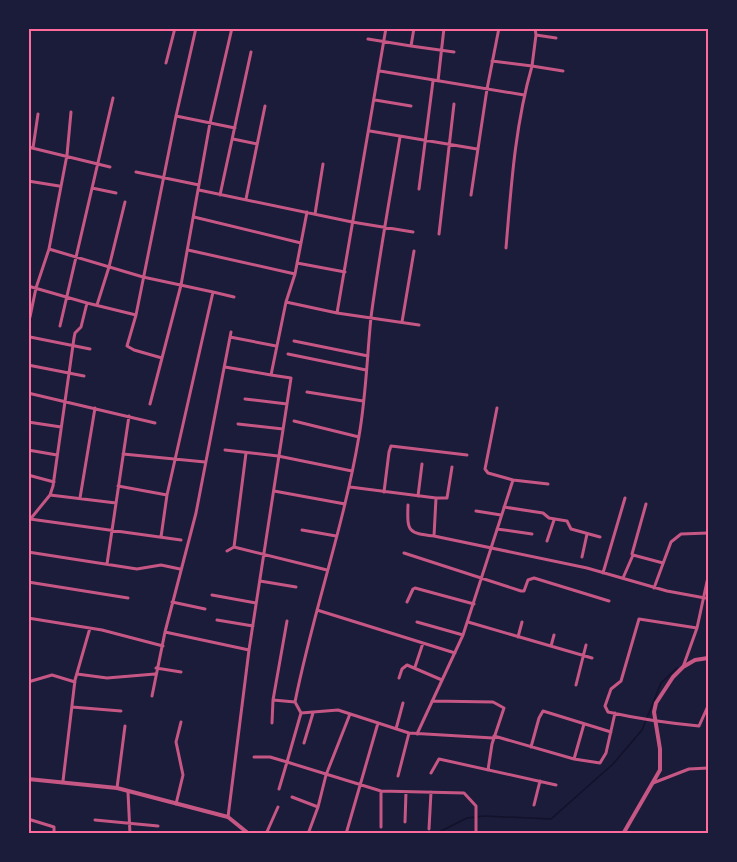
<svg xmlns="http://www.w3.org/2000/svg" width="737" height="862" viewBox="0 0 737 862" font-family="Manrope,sans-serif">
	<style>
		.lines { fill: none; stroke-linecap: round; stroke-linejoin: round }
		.stream { stroke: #12122b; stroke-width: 1.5 }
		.minor { stroke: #c65784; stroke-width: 3 }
		.tertiary { stroke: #c65784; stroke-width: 4 }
		.neatline { fill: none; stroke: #ff6b9d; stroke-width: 2 }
	</style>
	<rect width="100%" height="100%" fill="#1b1b3a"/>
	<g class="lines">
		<!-- stream -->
		<path class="stream" d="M435,834l32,-16 17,-2 67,3 62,-55 29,-34 19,-47 16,-15"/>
		<!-- minor -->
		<path class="minor" d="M536,35l20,3
			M368,39l43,7 3,-18
			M411,46l43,6
			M492,61l40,5 4,-31 -1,-7
			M166,63l9,-35
			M380,71l144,24
			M438,81l6,-53
			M375,100l36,6
			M176,116l59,12
			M370,131l107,18
			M400,137c-10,60 -21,120 -29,180 -4,40 -5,80 -12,119 -15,90 -46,176 -64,266l6,11 37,-3 71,23 84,5
			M233,139l24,5
			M28,147l82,20
			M33,148l5,-34
			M136,172l63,13
			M28,181l31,5
			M92,188l24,5
			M419,189l14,-108
			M199,190l153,32 61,10
			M220,195l31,-143
			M471,195l16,-106 12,-61
			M246,199l19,-93
			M315,214l8,-50
			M194,217l107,26
			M439,234l15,-130
			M506,248c5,-60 9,-123 26,-182l31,5
			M49,249l94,28 70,15 -46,203 -6,42
			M188,250l107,24
			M297,263l48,9
			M28,286l59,17 -6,24 -6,6 -1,5 -21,148 -3,9 -22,27
			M213,292l21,5
			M286,302l51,11 49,-285
			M87,303l49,12
			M97,305l12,-38 16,-65
			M337,313l82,12
			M30,317l6,-29 13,-39 18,-94 4,-43
			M402,322l12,-71
			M60,326l53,-228
			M30,337l60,12
			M230,337l46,9
			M294,341l74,15
			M288,354l78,16
			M162,358l-28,-8 -7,-4 9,-31 40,-199 20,-88
			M28,365l56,11
			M225,367l46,8
			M307,392l56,9
			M28,393l127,30
			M245,399l42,5
			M150,404l31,-119 29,-162 22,-95
			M497,408l-12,61 3,4 25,7
			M294,421l65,16
			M28,422l33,5
			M238,424l45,5
			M28,450l29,5
			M225,450l53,6 74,15
			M123,454l82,8
			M28,475l26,7
			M118,486l49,9
			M350,487l86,11 -2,38 153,32 80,23 38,7
			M274,491l71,13
			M384,492l5,-40 2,-6 76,9
			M50,495l66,8
			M418,496l4,-32
			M80,498l15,-90
			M436,498h11l5,-31
			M408,505c-1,27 0,28 26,31
			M504,507l39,6 6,5 18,3 4,8 29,8
			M476,511l25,4
			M30,519l151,21
			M497,529l35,5
			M302,530l34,6
			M547,541l7,-21
			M234,547l12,-94
			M227,551l7,-4 93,23
			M28,552l109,17 24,-4 19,4
			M404,553l117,38h3l4,-11 6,-2 75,23
			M632,554l14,-50
			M582,557l5,-23
			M107,564l22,-148
			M603,573l22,-75
			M623,578l10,-23 30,8
			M260,581l36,6
			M28,582l100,16
			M654,588l17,-46 10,-8 27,-1
			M212,595l44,8
			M172,602l33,7
			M407,602l6,-13 2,-1 59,16
			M317,610l138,43
			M28,618l74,12 61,16
			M217,620l36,6
			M417,622l46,13
			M468,622l124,36
			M697,628l-58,-9 -18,62 -10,8 -6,17 3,6c31,7 60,11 91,14l9,-20
			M165,632l84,18
			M518,637l4,-15
			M551,646l3,-11
			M415,667l8,-24
			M683,667l14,-39 11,-51
			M156,668l25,4
			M77,674l30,4 48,-4
			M399,678l3,-9 5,-4 35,15
			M28,682l24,-7 23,7
			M576,685l10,-40
			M152,696l13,-64 31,-119 35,-181
			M273,700l22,2
			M432,701l61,1 11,6 -12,36 -4,26
			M72,707l49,4
			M301,713l-14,49 94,29 83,2 12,13v28
			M272,723l1,-23 14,-79
			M396,729l7,-26
			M417,734l46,-99 50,-155 35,4
			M494,736l80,23 26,4 6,-10 9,-40
			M304,743l9,-30
			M531,747l8,-29 4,-7 68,21
			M254,757h16l17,5 -8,27
			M574,759l10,-35
			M431,773l8,-14 117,26
			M398,776l11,-43
			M63,781l12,-101 15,-52
			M653,783l36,-14 19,-1
			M117,788l8,-62
			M381,791v36
			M128,792l2,42
			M292,797l26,10
			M176,804l7,-29 -7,-33 5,-20
			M534,805l6,-24
			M228,817l21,-167 42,-272 -20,-3 15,-73 9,-28 12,-62
			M28,819l26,8v7
			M95,820l63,6
			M405,822l1,-30
			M429,829l2,-37
			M266,834l12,-27
			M308,834l10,-27 8,-32 24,-61
			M346,834l32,-111"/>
		<!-- tertiary -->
		<path class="tertiary" d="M28,779l89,9 111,29 21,17
			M623,834l37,-64v-21l-6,-37 2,-9 17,-26 10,-10 12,-7 13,-2"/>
	</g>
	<!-- border -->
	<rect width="737" height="862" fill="none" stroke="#1b1b3a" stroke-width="60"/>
	<rect x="30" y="30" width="677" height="802" class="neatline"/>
</svg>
